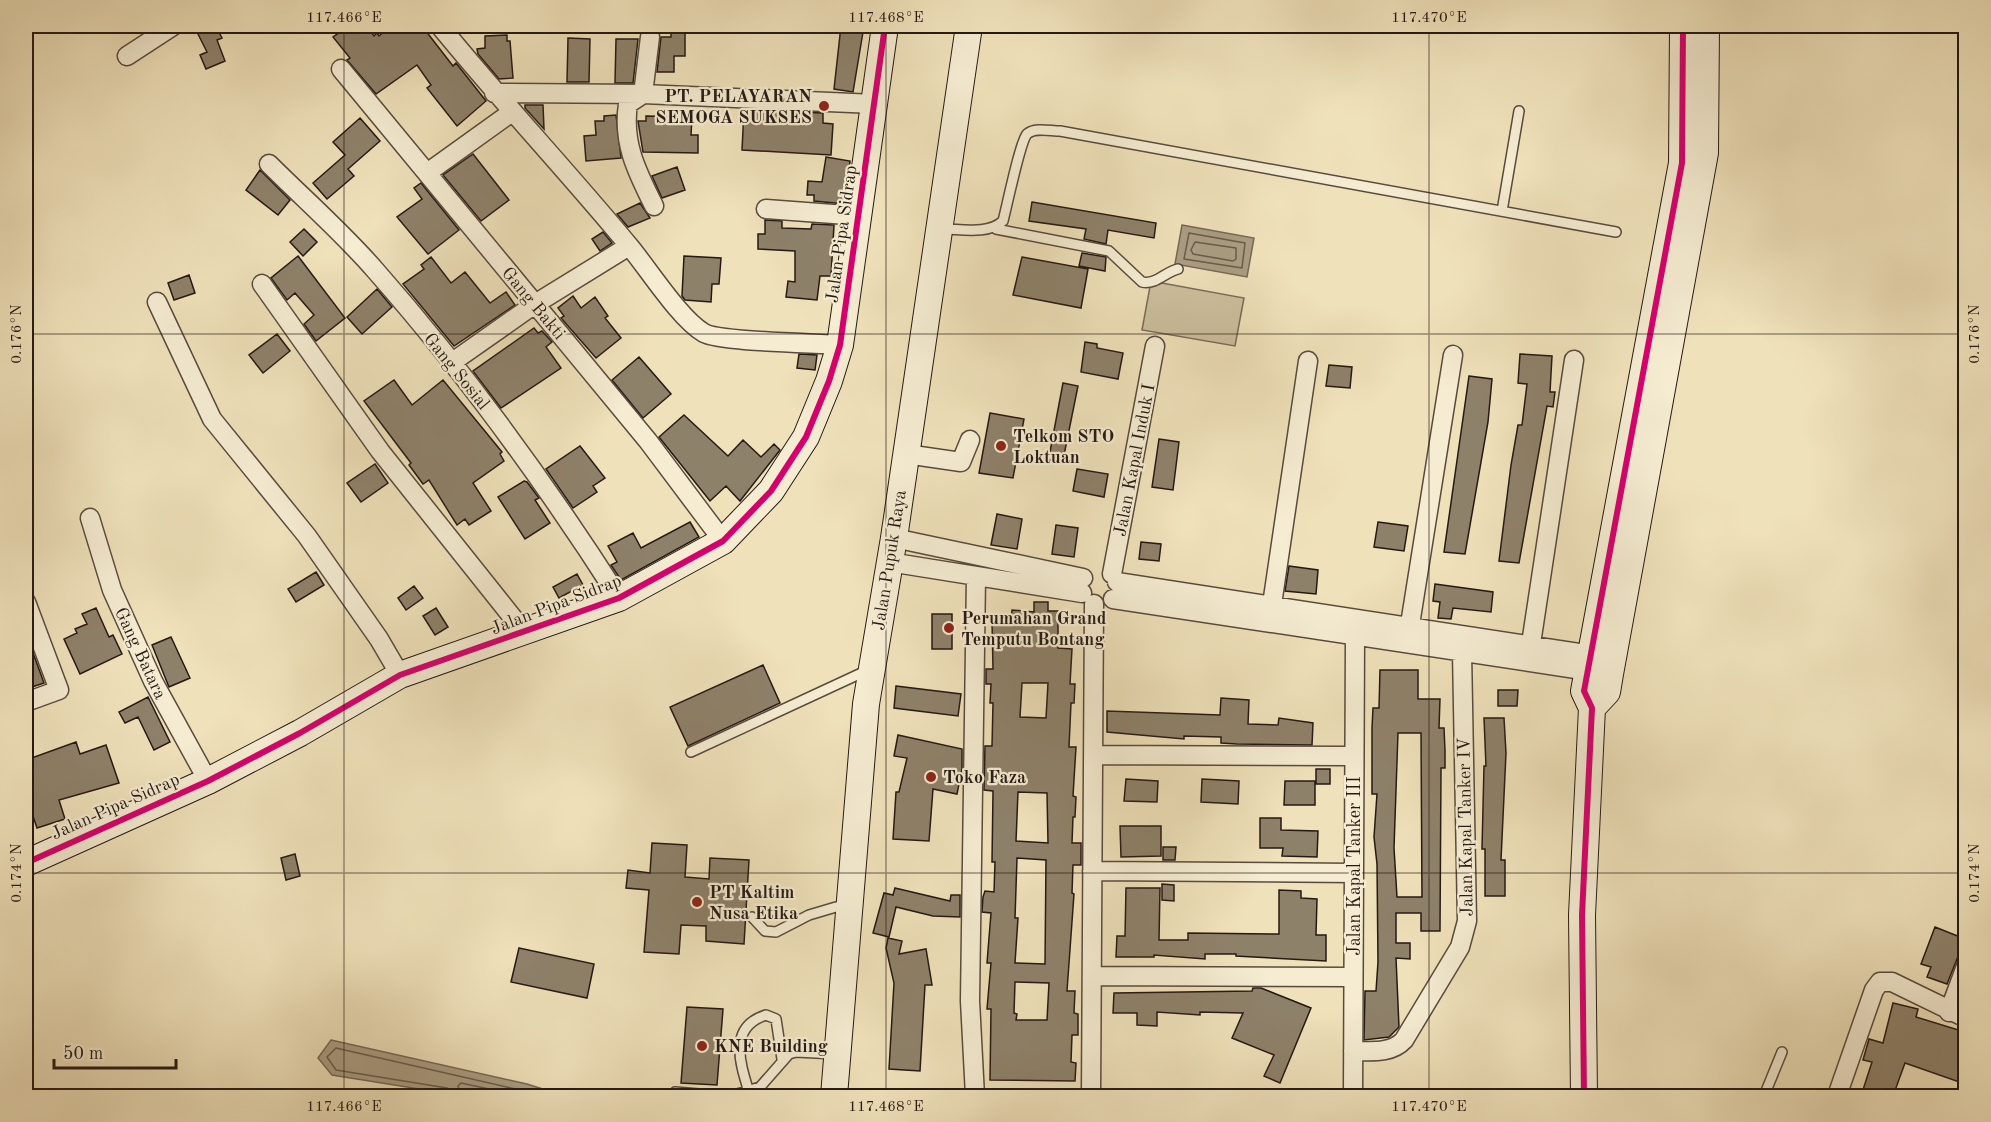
<svg xmlns="http://www.w3.org/2000/svg" width="1991" height="1122" viewBox="0 0 1991 1122" font-family="'Old Standard TT',serif">
	<style>
		.green { fill: #cdbf9e; stroke: #796c59; stroke-width: 1.5 }
		.water { fill: #aa9d82; stroke: #756856; stroke-width: 1.5 }
		.lines { fill: none; stroke-linecap: round; stroke-linejoin: round }
		.shore { stroke: #685b4b; stroke-width: 1.5 }
		.building { fill: #8e816a; stroke: #251914; stroke-width: 1.5; fill-rule: evenodd }
		.lane-casing { stroke: #584b3e; stroke-width: 12 }
		.street-casing { stroke: #584b3e; stroke-width: 21 }
		.secondary-casing { stroke: #251914; stroke-width: 28 }
		.lane { stroke: #f5ecd2; stroke-width: 9 }
		.street { stroke: #f5ecd2; stroke-width: 18 }
		.secondary { stroke: #f5ecd2; stroke-width: 26 }
		.cycleway-casing { stroke: #f5ecd2; stroke-width: 10 }
		.cycleway { stroke: #d6006c; stroke-width: 6 }
		.ticks { fill: none; stroke: #251914; stroke-width: 1.5; stroke-opacity: 0.45 }
		.poi-dot { fill: #8f2418; stroke: #f5ecd2; stroke-width: 2 }
		.labels { text-anchor: middle; stroke-width: 4.5; stroke-linejoin: round; paint-order: stroke }
		.poi-label { font-size: 18px; font-weight: bold; fill: #251914; stroke: #f5ecd2; text-anchor: start }
		.street-label { font-size: 18px; fill: #251914; stroke: #f5ecd2 }
		.neatline { fill: none; stroke: #251914; stroke-width: 2 }
		.ticks-label { font-size: 15px; text-anchor: middle; fill: #251914 }
	</style>
	<rect width="100%" height="100%" fill="#efe1ba"/>
	<filter id="stains"><feTurbulence type="fractalNoise" baseFrequency=".00333" numOctaves="4"/><feColorMatrix values="0 0 0 0 .2 0 0 0 0 .09 0 0 0 0 .02 0 0 0 .5 -.17"/></filter>
	<radialGradient id="worn" r=".72"><stop offset=".6" stop-color="#630" stop-opacity="0"/><stop offset="1" stop-color="#630" stop-opacity=".3"/></radialGradient>
	<!-- green -->
	<path class="green" d="M1151,281l93,17 -9,48 -93,-16z"/>
	<!-- water -->
	<path class="water" d="M1182,225l72,13 -7,39 -72,-13z
		M331,1040l196,44 38,12h-102l-131,-21 -14,-17z"/>
	<g class="lines">
		<!-- shore -->
		<path class="shore" d="M1189,233l56,10 -3,25 -58,-9z
			M1195,242l41,6v11l-3,2 -40,-7 -2,-4z
			M453,1096l-1,-5 -5,-3 -111,-18 -9,-13 9,-9 210,48
			M461,1096l-3,-10 3,-3 61,13"/>
	</g>
	<!-- building -->
	<path class="building" d="M194,26h22l6,12 -5,2 8,21 -19,8 -6,-14 7,-3z
		M349,26h17l8,10 3,-3 2,3 12,-10h31l31,40 3,-3 30,38 -29,25 -30,-38 4,-3 -14,-20 -41,29 -29,-34 3,-2 -17,-21z
		M841,26h23l-11,66 -19,-3z
		M671,32h14v24h-11v16h-17l4,-35h10z
		M507,35v6h3l3,37 -14,1 -21,-25 -1,-5 8,-1v-12z
		M568,38l22,1 -1,43h-22z
		M616,39h22l-5,44h-18z
		M525,105h18l1,24 -19,-21z
		M744,110l79,3v10l10,1 -2,31 -89,-5z
		M616,115l5,43 -35,3 -2,-25 12,-1 -1,-14h9v-5z
		M646,116l46,1 -1,18h7v18l-55,-1 -5,-31h8z
		M360,118l20,23 -32,28 6,7 -27,23 -14,-16 32,-28 -12,-13z
		M473,154l36,46 -28,21 -38,-46z
		M826,157l24,4 -5,43 -31,-3v-6h-7l1,-14 14,1z
		M677,167l8,23 -23,8 -10,-22z
		M260,170l30,30 -12,15 -32,-25z
		M421,183l38,47 -31,24 -31,-37 25,-18 -8,-11z
		M1032,202l124,21 -2,15 -46,-8 -2,14 -22,-5 2,-10 -57,-8z
		M640,203l10,15 -22,9 -11,-13z
		M765,220l17,1v7l29,1 1,-5 22,1 -3,51h-11l-3,24 -31,-3 2,-16 7,1v-31l-37,-2v-15h7z
		M304,229l13,13 -14,14 -13,-14z
		M603,232l9,11 -12,8 -8,-12z
		M1082,253l24,4 -1,14 -26,-5z
		M298,256l47,62 -29,23 -12,-17 10,-9 -19,-22 -8,7 -16,-22z
		M684,256l37,2 -2,26h-7l-1,18 -26,-2 -3,-4z
		M431,257l20,26 14,-11 25,31 16,-11 9,13 -61,41 -51,-62 21,-15 -3,-4z
		M1022,257l66,12 -7,39 -68,-13z
		M189,275l6,18 -21,7 -6,-17z
		M377,289l15,18 -30,27 -15,-17z
		M573,296l8,12 14,-11 13,19 -3,2 16,20 -25,20 -35,-40 3,-2 -6,-8z
		M534,328l4,5 4,-2 10,11 -6,5 15,21 -60,40 -28,-37z
		M277,334l13,17 -27,22 -14,-18z
		M1085,342l12,2v4l26,5 -5,26 -37,-7z
		M799,354l18,1 -2,15 -18,-2z
		M1520,354l32,2 -2,36h5l-2,15 -6,-1 -28,157 -20,-2 12,-96 7,-40h4l5,-41 -9,-1z
		M639,357l32,37 -28,24 -31,-38z
		M1329,365l23,2 -2,21 -24,-2z
		M1469,376l23,3 -4,43 -23,132 -21,-2z
		M394,380l18,25 31,-25 59,72 -2,2 4,7 -31,22 18,28 -22,14 -4,-6 -8,6 -28,-45 -6,4 -14,-19 2,-2 -47,-62z
		M1063,383l15,3 -15,74 -14,-3z
		M990,413l34,6 -11,59 -34,-5z
		M684,415l44,41 15,-16 18,17 13,-13 6,6 -40,51 -14,-15 -16,15 -51,-64z
		M1159,439l20,3 -6,48 -21,-3z
		M580,446l25,32 -12,8 4,6 -24,16 -27,-39z
		M375,464l13,19 -27,19 -14,-19z
		M1077,469l31,5 -4,23 -31,-6z
		M524,481l3,1 12,16 -4,2 15,23 -25,16 -27,-42z
		M997,514l25,5 -5,30 -26,-4z
		M690,522l9,15 -78,43 -10,-15 6,-3 -9,-16 25,-13 8,15z
		M1378,522l30,4 -4,25 -30,-4z
		M1056,525l22,3 -4,29 -22,-3z
		M1141,542l20,2 -2,17 -20,-2z
		M1289,566l29,4 -2,24 -31,-3z
		M316,572l8,13 -28,17 -8,-13z
		M577,574l6,11 -24,13 -6,-11z
		M1435,584l58,8 -2,20 -38,-4 -2,11 -13,-1 2,-16 -7,-1z
		M414,586l9,12 -17,12 -8,-12z
		M1034,602h14v9h10v37l14,1 -2,35h5l-1,19h-3l-2,44h7l-3,49 3,1 -1,20h-2l-1,26h9v22h-8l-1,28 2,1 -7,97h8l-1,22 4,1v21h-6l-1,27 5,1 -1,18 -85,-1 1,-71h-4l4,-46h-4l4,-50 -9,-1 1,-15 2,-6 9,1 1,-30h-3l1,-71 -9,-1 1,-44h7l1,-43h-3l1,-19h-5v-15h7l-1,-48 19,1 1,-12 22,2zM1022,683h26l-2,35 -26,-1zM1018,792l29,1 1,50 -32,-2zM1017,858l29,2 -1,104 -30,-1 3,-45h-3zM1015,982l34,1 -2,37h-31l1,-6 -3,-1z
		M96,608l13,29 4,-2 9,19 -42,20 -16,-35 13,-6 -2,-4 12,-5 -5,-10z
		M436,608l12,19 -13,8 -12,-19z
		M932,614h20v35h-20z
		M171,637l19,41 -21,9 -17,-42z
		M32,650l12,33 -18,6v-37z
		M763,665l17,38 -92,43 -18,-39z
		M1380,670h38v29h22l-1,29h5l1,23v17h-4l-1,163h-19v-18h-25v30h14v16l-14,-1 3,69 -10,10 -25,3 1,-49h11l2,-29 -1,-98 -3,-27 3,-43h-5v-66l1,-20h6zM1398,733h23l1,164h-25l-3,-49z
		M896,686l65,8 -3,22 -64,-8z
		M1498,690h20l-1,16h-19z
		M148,697l22,45 -16,8 -16,-33 -13,6 -6,-11z
		M1221,698l28,2 -1,24 30,1 1,-7 34,5 -1,22 -75,-1 -16,-1v-6l-37,-1v3l-77,-7v-21l113,4z
		M1484,718h20l2,35 -5,107h4v36h-20v-47h-3l2,-83h2z
		M898,735l64,14v20l-5,25 -24,-5 -4,52 -36,-2 3,-47h3l8,-34 -13,-2z
		M76,742l4,12 26,-9 13,38 -60,17 6,19 -28,9 -11,-33v-35z
		M1316,769h14v15h-14z
		M1126,779l32,2 -1,21 -33,-1z
		M1202,779l37,2 -1,23 -37,-2z
		M1285,781h30v24h-31z
		M1260,818h21v12l37,1 -1,26 -35,-1 1,-8h-23z
		M1120,826h41v30l-40,1z
		M652,843l35,2 -2,32 24,2 1,-21 39,2 -5,84 -38,-3v-15l-25,-1 -2,29 -35,-2 5,-62 -23,-2 2,-18 22,3z
		M1163,847h13l-1,13h-12z
		M295,854l5,22 -14,4 -5,-22z
		M1162,884l12,1v16l-12,-1z
		M895,888l55,13 1,-6h9v22l-27,-1 -37,-9 -7,30 -16,-4 11,-40 9,2z
		M1126,888h34l-1,52h29v-7l91,1v-44l22,1v7l16,1 -1,36h10v26l-90,-5v-2h-31v5l-51,-4v2h-38l1,-21h8z
		M1935,927l30,12 -18,45 -20,-7 4,-10 -10,-3z
		M888,938l14,3 -3,13 27,-5 6,36h-7l-5,86 -31,-2 5,-86 -8,-35z
		M519,948l75,16 -7,34 -76,-16z
		M1253,988h8l50,20 -31,75 -16,-7 10,-21 -42,-17 11,-25 -43,-1v3l-43,-3v14l-20,-1v-12h-24l1,-20 138,-2z
		M1893,1003l25,6 -2,8 49,15v52l-60,-21 -12,33h-32l11,-34 -9,-2 6,-21 14,4z
		M687,1007l36,2 -6,76 -36,-2z"/>
	<g class="lines">
		<!-- lane casing -->
		<g class="lane-casing">
			<path id="lane" d="M1502,211l17,-100
				M942,229c19,0 46,6 61,-8 4,-15 17,-79 24,-87 8,-7 23,-3 33,-3l556,101
				M996,229l113,22 33,31c14,3 23,-10 36,-13
				M691,752l177,-82
				M752,917l13,14 11,1 33,-17 27,-8h13
				M675,1092l48,4
				M749,1092c-9,-29 -21,-65 17,-77l10,4 6,40
				M731,1096l29,-9 29,-33 7,-2 40,2
				M1764,1096l18,-44"/>
		</g>
		<!-- street casing -->
		<g class="street-casing">
			<path id="street" d="M440,26c61,75 128,146 190,221 19,23 50,72 74,86 16,9 111,10 136,12
				M650,37l-7,57 -15,10c-6,39 9,68 26,102
				M127,56l46,-30
				M341,69l307,372 75,100
				M494,93l149,1 232,10
				M269,164c35,35 74,69 106,106 90,102 171,214 244,328
				M427,173l85,-61
				M766,209l94,7
				M262,284l118,167 145,182
				M157,302l55,117 95,117 72,103 21,36
				M451,363l84,-59 94,-58
				M906,454l55,8 9,-22
				M90,518l22,72 41,91 55,100
				M894,538l189,40
				M889,562l193,31
				M1112,574l43,-228
				M1117,582l475,73
				M1113,599l476,72
				M26,602l33,88 -33,12
				M1270,618l38,-257
				M1408,637l45,-282
				M1529,657l45,-297
				M1093,755l261,1
				M1092,871l262,2
				M1092,976l261,1
				M1949,1012l17,-46
				M1353,1051c18,0 38,3 51,-11l56,-93 7,-26 -5,-269
				M975,1096l-5,-95 6,-425
				M1091,1096l3,-492
				M1353,1096l2,-460
				M1837,1096l37,-106 6,-8h12l74,36"/>
		</g>
		<!-- secondary casing -->
		<g class="secondary-casing">
			<path id="secondary" d="M1592,708l15,-16 3,-18 95,-521 1,-127
				M26,863l182,-82 92,-48 100,-58 219,-77 104,-57 48,-50 35,-54 23,-56 11,-36 45,-319
				M834,1096l32,-392 28,-166 75,-512
				M1584,1096l-2,-181 10,-207 -8,-17 98,-528 1,-137"/>
		</g>
		<!-- lane -->
		<use href="#lane" class="lane"/>
		<!-- street -->
		<use href="#street" class="street"/>
		<!-- secondary -->
		<use href="#secondary" class="secondary"/>
		<!-- cycleway casing -->
		<g class="cycleway-casing">
			<path id="cycleway" d="M26,863l182,-82 92,-48 100,-58 219,-77 104,-57 48,-50 35,-54 23,-56 11,-36 45,-319
				M1584,1096l-2,-181 10,-207 -8,-17 98,-528 1,-137"/>
		</g>
		<!-- cycleway -->
		<use href="#cycleway" class="cycleway"/>
	</g>
	<!-- ticks -->
	<path class="ticks" d="M344,26v1070M886,26v1070M1429,26v1070M26,334h1940M26,873h1940"/>
	<!-- markers -->
	<g class="poi-dot">
		<circle cx="824" cy="106" r="6"/>
		<circle cx="1001" cy="446" r="6"/>
		<circle cx="949" cy="628" r="6"/>
		<circle cx="931" cy="777" r="6"/>
		<circle cx="697" cy="902" r="6"/>
		<circle cx="702" cy="1046" r="6"/>
	</g>
	<g class="labels">
		<!-- poi labels -->
		<g class="poi-label">
			<text x="812" y="102" text-anchor="end">PT. PELAYARAN<tspan x="812" dy="21">SEMOGA SUKSES</tspan></text>
			<text x="1013" y="442">Telkom STO<tspan x="1013" dy="21">Loktuan</tspan></text>
			<text x="961" y="624">Perumahan Grand<tspan x="961" dy="21">Temputu Bontang</tspan></text>
			<text x="943" y="783">Toko Faza</text>
			<text x="709" y="898">PT Kaltim<tspan x="709" dy="21">Nusa Etika</tspan></text>
			<text x="714" y="1052">KNE Building</text>
		</g>
		<!-- street labels -->
		<g class="street-label">
			<text transform="translate(841 234) rotate(-82)" y="6">Jalan Pipa Sidrap</text>
			<text transform="translate(534 303) rotate(50)" y="6">Gang Bakti</text>
			<text transform="translate(457 371) rotate(51)" y="6">Gang Sosial</text>
			<text transform="translate(1134 460) rotate(-79)" y="6">Jalan Kapal Induk I</text>
			<text transform="translate(889 560) rotate(-81)" y="6">Jalan Pupuk Raya</text>
			<text transform="translate(556 604) rotate(-21)" y="6">Jalan Pipa Sidrap</text>
			<text transform="translate(141 653) rotate(65)" y="6">Gang Batara</text>
			<text transform="translate(115 806) rotate(-24)" y="6">Jalan Pipa Sidrap</text>
			<text transform="translate(1465 827) rotate(-91)" y="6">Jalan Kapal Tanker IV</text>
			<text transform="translate(1354 866) rotate(-90)" y="6">Jalan Kapal Tanker III</text>
		</g>
	</g>
	<!-- margin -->
	<rect width="1991" height="1122" fill="none" stroke="#efe1ba" stroke-width="66"/>
	<!-- scale -->
	<path d="M54 1059v9h122v-9" fill="none" stroke="#251914" stroke-width="3"/>
	<text x="63" y="1059" font-size="18" fill="#251914" stroke="#f5ecd2" stroke-width="4.5" paint-order="stroke">50 m</text>
	<rect x="33" y="33" width="1925" height="1056" class="neatline"/>
	<g class="ticks-label">
		<text x="344" y="22">117.466°E</text>
		<text x="886" y="22">117.468°E</text>
		<text x="1429" y="22">117.470°E</text>
		<text transform="translate(16 334) rotate(-90)" y="5">0.176°N</text>
		<text transform="translate(1974 334) rotate(-90)" y="5">0.176°N</text>
		<text transform="translate(16 873) rotate(-90)" y="5">0.174°N</text>
		<text transform="translate(1974 873) rotate(-90)" y="5">0.174°N</text>
		<text x="344" y="1111">117.466°E</text>
		<text x="886" y="1111">117.468°E</text>
		<text x="1429" y="1111">117.470°E</text>
	</g>
	<rect width="100%" height="100%" filter="url(#stains)"/>
	<rect width="100%" height="100%" fill="url(#worn)"/>
</svg>
